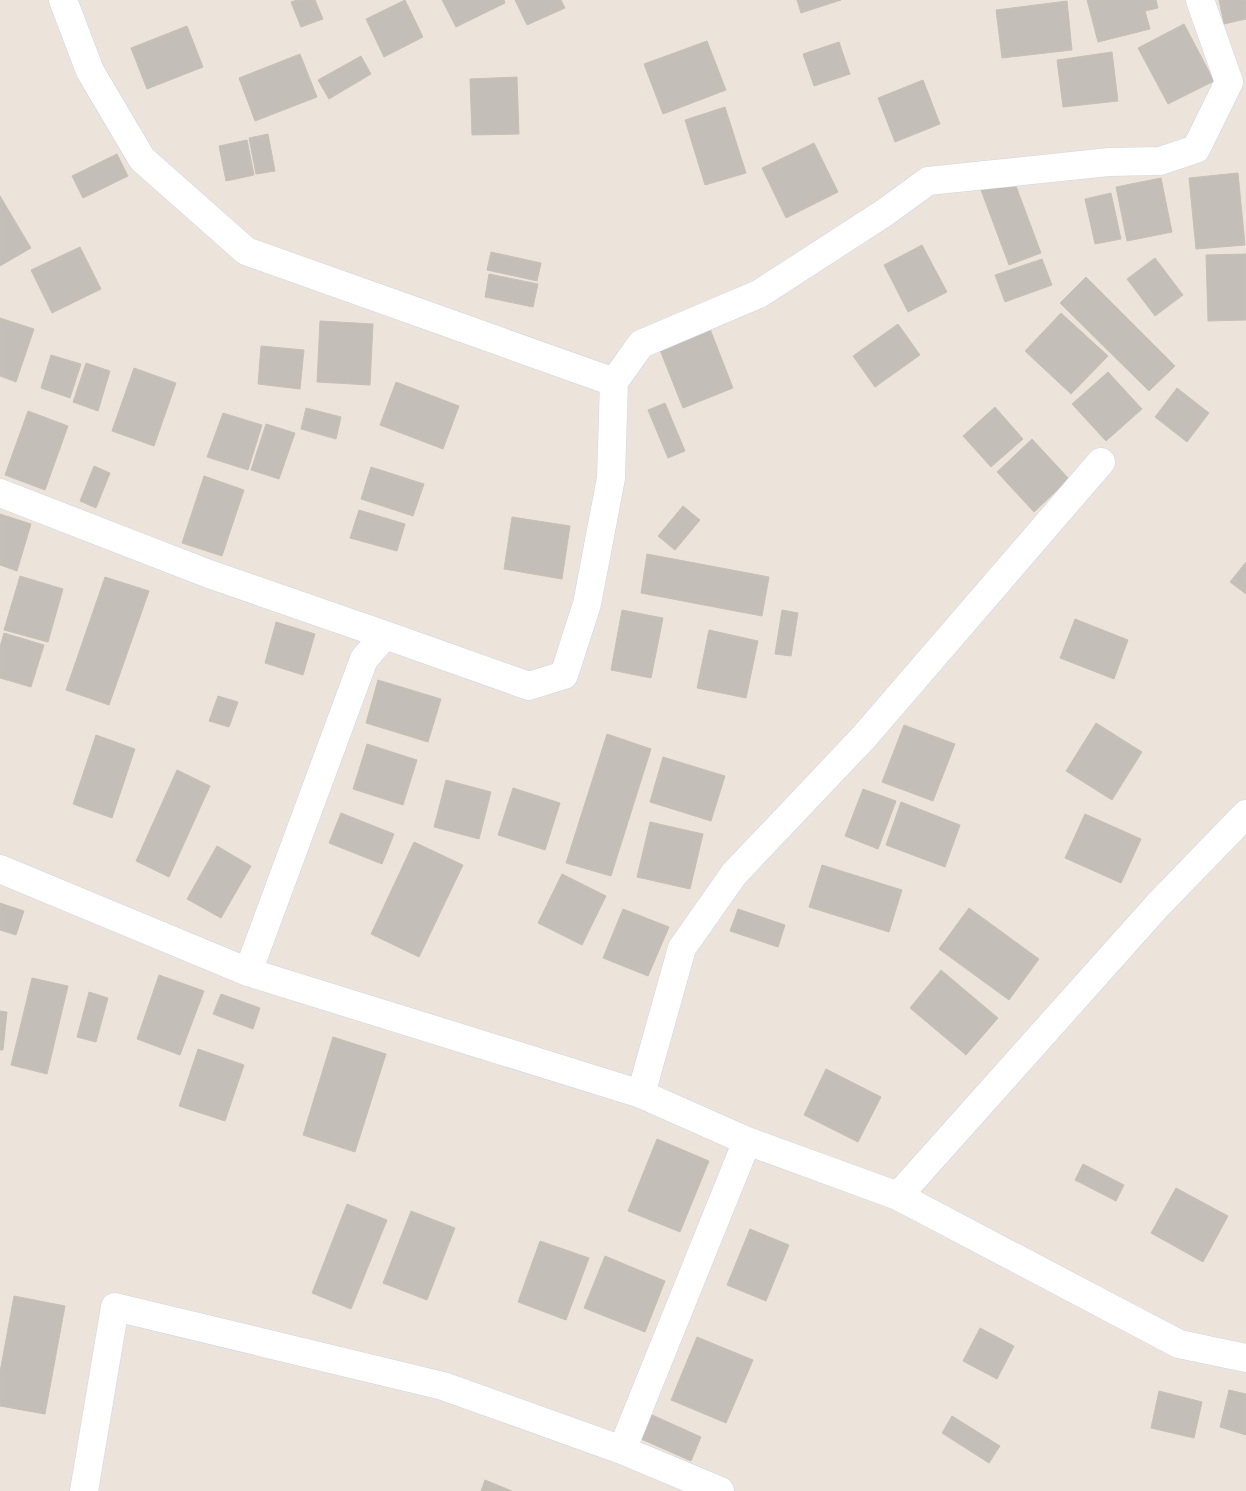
<svg xmlns="http://www.w3.org/2000/svg" width="1246" height="1491" viewBox="0 0 1246 1491" font-family="Helvetica,sans-serif">
	<style>
		.building { fill: #c4beb8; stroke: #c7c0b5 }
		.lines { fill: none; stroke-linecap: round; stroke-linejoin: round }
		.minor-casing { stroke: #d0d4e3; stroke-width: 29 }
		.minor { stroke: #fff; stroke-width: 28 }
	</style>
	<rect width="100%" height="100%" fill="#ece4db"/>
	<!-- building -->
	<path class="building" d="M297,0h18l8,19 -22,8 -10,-25z
		M405,0l18,37 -39,20 -18,-38z
		M442,0h62l1,3 -49,24z
		M515,0h46l4,8 -38,17z
		M797,0h44l-40,13z
		M1087,0h69l2,8 -13,3 5,18 -52,13z
		M1219,0h27v19l-22,5z
		M1067,1l5,49 -70,8 -6,-48z
		M1184,24l30,57 -46,23 -30,-56z
		M187,26l16,41 -56,22 -16,-41z
		M707,41l19,49 -63,24 -19,-50z
		M839,42l11,32 -36,12 -11,-32z
		M1112,52l6,49 -55,6 -6,-47z
		M300,54l17,43 -62,24 -16,-43z
		M361,56l10,18 -42,25 -11,-19z
		M517,77l2,57 -47,1 -2,-56z
		M923,80l17,44 -45,18 -17,-44z
		M725,107l21,66 -41,12 -20,-65z
		M268,134l7,37 -19,3 -7,-36z
		M247,140l7,35 -28,6 -7,-35z
		M814,143l24,49 -52,26 -24,-50z
		M117,154l11,22 -45,22 -11,-22z
		M1238,173l7,72 -49,4 -7,-71z
		M1013,178l28,75 -32,12 -28,-75z
		M1161,178l11,54 -45,9 -11,-54z
		M1111,193l10,46 -26,5 -10,-45z
		M0,196l31,52 -31,18z
		M922,245l25,47 -39,20 -24,-47z
		M80,247l21,42 -49,24 -21,-43z
		M491,252l50,11 -4,18 -50,-11z
		M1246,254v66l-38,1 -2,-66z
		M1155,258l28,37 -28,21 -28,-37z
		M1042,259l10,26 -47,17 -10,-27z
		M489,274l49,10 -5,23 -48,-10z
		M1086,277l89,89 -26,25 -89,-88z
		M1061,313l47,43 -37,38 -46,-43z
		M0,318l34,11 -18,53 -16,-6z
		M320,321l53,3 -3,61 -53,-3z
		M898,324l22,31 -45,32 -22,-31z
		M710,329l23,59 -50,20 -23,-58z
		M261,346l43,4 -4,39 -42,-5z
		M51,355l30,9 -11,34 -29,-10z
		M86,363l24,8 -12,40 -25,-9z
		M134,368l42,15 -22,63 -42,-15z
		M1108,372l34,37 -36,32 -34,-37z
		M396,382l63,24 -16,43 -63,-24z
		M1177,388l32,25 -22,29 -32,-25z
		M665,403l20,48 -17,7 -20,-48z
		M995,407l28,32 -32,28 -28,-31z
		M306,408l35,9 -5,22 -35,-10z
		M28,411l40,15 -23,64 -40,-15z
		M223,413l39,12 -14,45 -41,-13z
		M266,424l29,9 -16,46 -28,-9z
		M1032,439l37,40 -35,33 -37,-40z
		M94,466l16,7 -14,35 -16,-7z
		M371,467l53,17 -11,32 -52,-17z
		M204,476l40,14 -22,66 -40,-13z
		M683,506l17,14 -25,30 -17,-14z
		M359,510l46,14 -8,27 -47,-13z
		M0,514l31,10 -14,47 -17,-6z
		M512,517l58,9 -8,53 -58,-10z
		M647,554l122,23 -7,39 -121,-23z
		M1246,562v32l-16,-12z
		M20,576l43,13 -15,53 -44,-12z
		M105,577l44,14 -40,114 -43,-15z
		M622,610l41,8 -12,60 -40,-8z
		M782,610l16,3 -7,43 -16,-2z
		M1075,619l53,21 -14,39 -54,-21z
		M276,622l39,12 -12,41 -38,-12z
		M709,630l49,11 -12,57 -49,-10z
		M4,633l40,12 -13,42 -31,-9v-31z
		M378,680l63,19 -13,43 -62,-19z
		M218,696l20,6 -9,25 -20,-6z
		M1096,723l46,29 -30,48 -46,-29z
		M904,725l51,19 -22,57 -51,-19z
		M607,734l44,15 -40,127 -45,-13z
		M96,735l39,14 -23,69 -39,-14z
		M367,744l50,16 -14,45 -50,-16z
		M663,757l62,19 -14,45 -61,-19z
		M177,770l33,16 -41,91 -33,-16z
		M446,780l45,12 -12,47 -45,-12z
		M513,788l47,15 -15,47 -47,-15z
		M863,789l33,12 -18,48 -33,-13z
		M901,802l59,23 -15,42 -59,-22z
		M341,813l53,21 -12,30 -53,-21z
		M1085,814l56,25 -20,44 -56,-25z
		M650,822l53,12 -13,55 -53,-12z
		M414,842l49,23 -44,92 -48,-23z
		M217,846l34,20 -30,52 -34,-19z
		M822,865l80,25 -13,42 -80,-25z
		M562,874l44,22 -24,49 -44,-22z
		M0,903l24,8 -8,24 -16,-5z
		M969,908l70,51 -30,41 -70,-51z
		M623,909l46,18 -21,49 -45,-18z
		M738,909l47,16 -7,22 -48,-16z
		M941,970l57,48 -32,37 -56,-47z
		M159,975l45,16 -24,64 -43,-16z
		M32,978l36,8 -21,88 -36,-9z
		M89,992l19,6 -12,44 -19,-5z
		M221,994l39,14 -7,21 -40,-15z
		M0,1011l7,1 -4,38h-3z
		M333,1037l53,17 -31,98 -52,-17z
		M198,1049l46,16 -19,56 -46,-15z
		M826,1069l55,28 -23,45 -54,-27z
		M657,1139l52,22 -29,71 -52,-21z
		M1083,1164l41,21 -8,16 -41,-21z
		M1176,1188l52,28 -25,46 -52,-29z
		M347,1204l40,16 -36,89 -39,-16z
		M411,1211l44,17 -28,72 -44,-17z
		M750,1229l39,16 -23,56 -39,-16z
		M540,1241l49,17 -23,62 -48,-18z
		M605,1256l60,25 -20,51 -61,-24z
		M14,1296l51,10 -20,108 -45,-8v-34z
		M980,1328l34,18 -17,33 -34,-18z
		M697,1337l56,23 -27,63 -55,-23z
		M1229,1390l17,4v41l-26,-8z
		M1159,1391l43,11 -8,36 -43,-10z
		M650,1414l51,23 -10,24 -52,-23z
		M952,1416l48,30 -11,17 -47,-30z
		M485,1480l27,11h-31z"/>
	<g class="lines">
		<!-- minor casing -->
		<g class="minor-casing">
			<path id="minor" d="M63,0l27,71 52,88 104,92 368,131
				M0,493l209,81 176,61
				M0,869l248,103 393,122 106,47 151,55 281,148 67,14
				M248,972l116,-313 21,-24 144,51 35,-11 23,-71 24,-126 3,-96 27,-38 118,-50 125,-81 44,-32 181,-19 51,-1 36,-12 33,-67 -29,-82
				M641,1094l41,-146 52,-74 130,-137 237,-275
				M898,1196l259,-290 89,-92
				M622,1450l125,-309
				M84,1491l31,-184 328,79 179,64 98,41"/>
		</g>
		<!-- minor -->
		<use href="#minor" class="minor"/>
	</g>
</svg>
